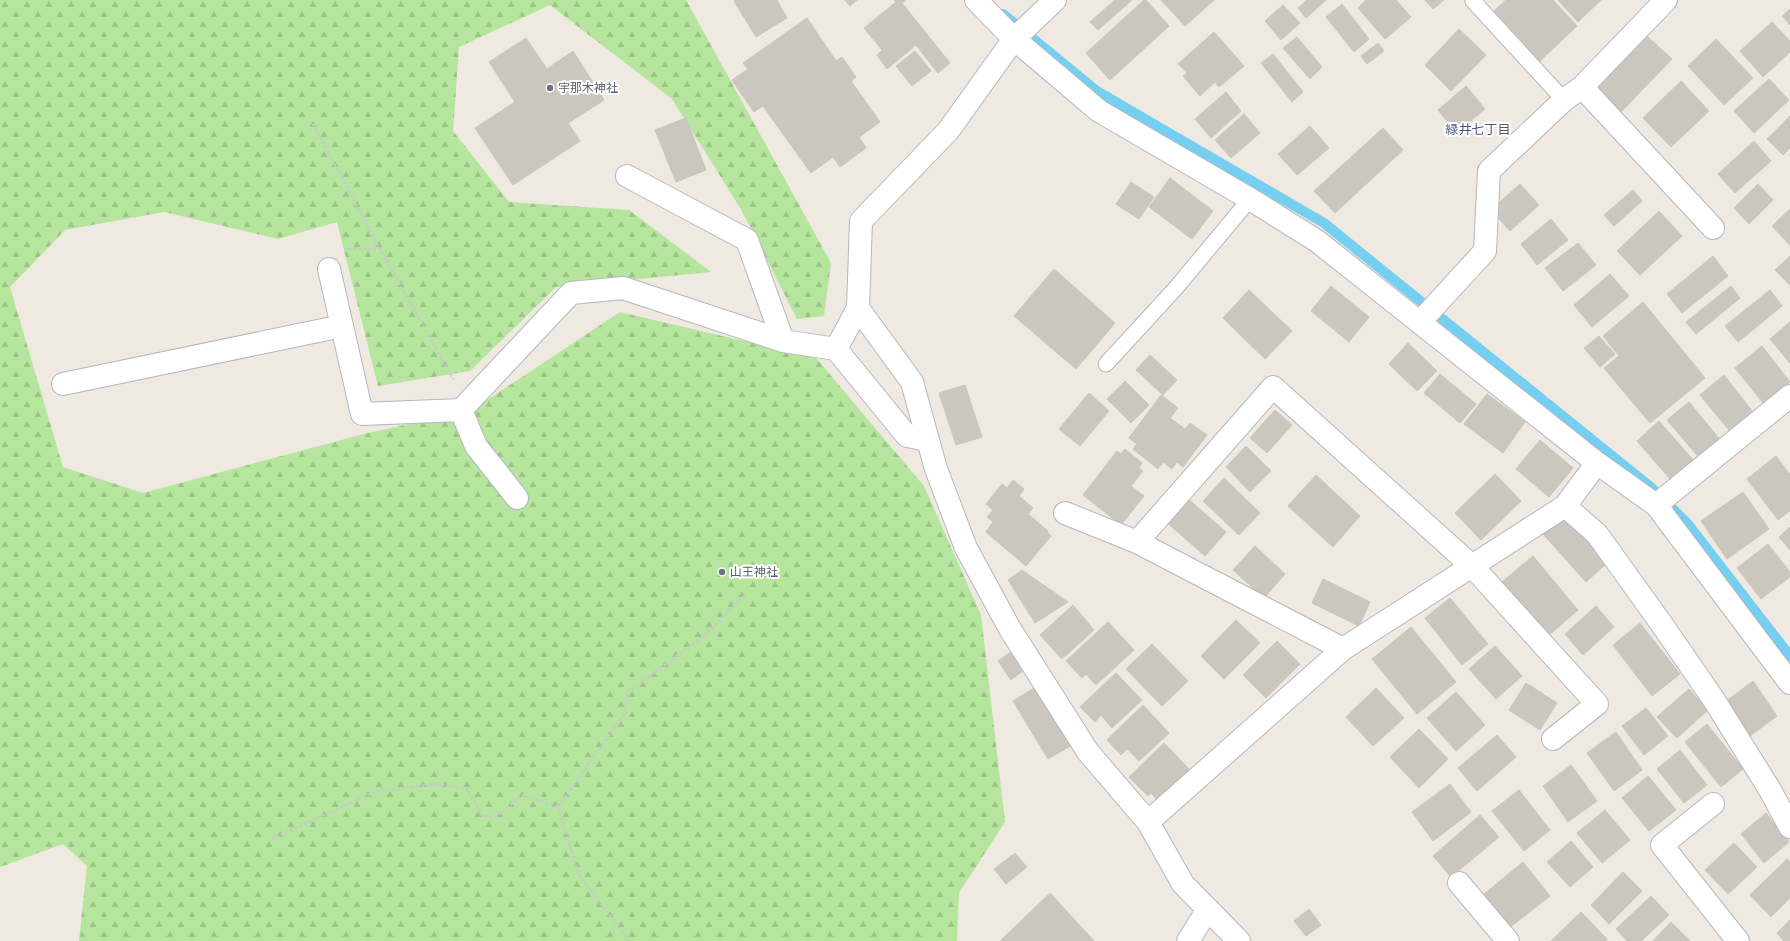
<svg xmlns="http://www.w3.org/2000/svg" width="1790" height="941" viewBox="0 0 1790 941" font-family="Manrope,'Noto Sans JP',sans-serif">
	<style>
		.forest { fill: url(#forest-firs) }
		.lines { fill: none; stroke-linecap: round; stroke-linejoin: round }
		.stream { stroke: #75cff0; stroke-width: 10 }
		.building { fill: #cbc7bf; stroke: #cbc5ba }
		.lane-casing { stroke: #b4b7c1; stroke-width: 17 }
		.street-casing { stroke: #b4b7c1; stroke-width: 24 }
		.path { stroke: #c9c9c9; stroke-width: 2.5; stroke-dasharray: 3 2; stroke-linecap: butt }
		.lane { stroke: #fff; stroke-width: 15 }
		.street { stroke: #fff; stroke-width: 22 }
		.worship-dot { fill: #6b7280; stroke: #fff; stroke-width: 1.5 }
		.labels { text-anchor: middle; stroke-width: 4; stroke-linejoin: round; paint-order: stroke }
		.worship-label { font-size: 12px; fill: #5b616d; stroke: #fff; text-anchor: start }
		.neighbourhood-label { font-size: 13px; fill: #4d5680; stroke: #fff }
	</style>
	<defs>
		<pattern id="forest-firs" width="22" height="20" patternUnits="userSpaceOnUse"><rect width="22" height="20" fill="#b6e59e"/><path d="M5 1l3.5 6h-7zM16 11l3.5 6h-7z" fill="#9dc588"/></pattern>
	</defs>
	<rect width="100%" height="100%" fill="#efe9e1"/>
	<!-- forest -->
	<path class="forest" d="M0,0h686l145,263 -7,53 -27,3 -55,-108 -70,-112 -122,-94 -91,42 -6,84 56,71 120,8 82,62 -155,15 -86,84 -92,15 -41,-164 -59,17 -114,-27 -99,18 -55,57 53,180 80,26 221,-59 108,-24 148,-98 196,46 108,128 57,129 24,207 -46,71 -2,48h-878l8,-75 -24,-22 -63,23z"/>
	<g class="lines">
		<!-- stream -->
		<path class="stream" d="M1003,14l94,77 227,132 329,266 35,35 102,132"/>
	</g>
	<!-- building -->
	<path class="building" d="M735,0h42l10,18 -31,19 -22,-36z
		M845,0h12l-7,6z
		M894,0h12l-7,6z
		M1115,0h17l-34,30 -8,-8z
		M1144,0h2l23,26 -59,54 -24,-27z
		M1161,0h53l-29,26z
		M1307,0h19l-20,18 -8,-10z
		M1366,0h30l15,17 -26,22 -27,-31z
		M1425,0h19l-11,9z
		M1506,0h47l24,26 -37,35 -46,-50z
		M1558,0h43l-23,22z
		M896,2l3,4 3,-3 48,60 -12,10 -22,-28 -29,24 -10,-14 5,-5 -18,-22z
		M1342,4l27,35 -15,13 -28,-35z
		M1283,5l17,18 -19,17 -16,-19z
		M1790,9v16l-8,-9z
		M807,18l29,43 6,-4 14,20 -5,4 29,41 -21,15 7,11 -26,19 -7,-10 -22,16 -48,-67 -9,6 -22,-32 16,-11 -5,-6z
		M1772,22l18,19v11l-27,25 -23,-26z
		M1459,29l27,26 -35,36 -26,-26z
		M1214,32l30,34 -25,21 -4,-5 -15,14 -17,-20 4,-3 -9,-9z
		M1647,36l25,23 -53,55 -24,-23z
		M1297,37l25,30 -12,12 -27,-31z
		M526,38l21,31 26,-18 31,49 -36,23 12,18 -67,44 -38,-57 40,-26 -26,-40z
		M1716,39l37,39 -29,27 -36,-39z
		M1378,43l6,8 -17,13 -6,-8z
		M915,51l16,20 -19,15 -16,-20z
		M1273,54l30,38 -11,10 -31,-39z
		M1769,79l20,21 -35,33 -20,-22z
		M1681,81l28,30 -38,36 -28,-29z
		M1466,86l19,23 -29,24 -18,-23z
		M1226,92l15,19 -30,27 -16,-19z
		M1244,114l16,19 -29,25 -16,-18z
		M1790,116v32l-7,7 -16,-16z
		M686,118l20,52 -30,12 -21,-52z
		M1310,126l19,22 -32,27 -19,-21z
		M1383,128l20,22 -68,63 -21,-22z
		M1754,141l17,20 -36,32 -17,-19z
		M1170,178l43,33 -21,28 -43,-32z
		M1131,182l23,15 -15,22 -23,-15z
		M1520,184l19,21 -29,26 -19,-21z
		M1758,184l15,16 -24,24 -15,-16z
		M1633,190l9,11 -28,25 -10,-11z
		M1790,209v36l-18,-19z
		M1659,211l23,25 -42,39 -23,-24z
		M1551,219l17,21 -31,25 -16,-21z
		M1578,243l18,22 -33,26 -18,-23z
		M1713,256l15,20 -46,37 -15,-19z
		M1790,256v29l-15,-15z
		M1054,269l61,54 -39,46 -62,-53z
		M1610,274l19,22 -37,31 -18,-22z
		M1331,286l38,31 -20,25 -38,-31z
		M1731,286l9,12 -44,36 -10,-12z
		M1249,290l43,41 -27,28 -42,-41z
		M1770,290l12,16 -44,36 -13,-16z
		M1643,302l62,76 -55,45 -46,-55 15,-12 -16,-20z
		M1790,322v41l-20,-24z
		M1599,336l16,18 -15,13 -16,-19z
		M1408,343l29,28 -20,20 -28,-27z
		M1762,346l28,36 -26,22 -29,-36z
		M1150,355l27,25 -14,15 -27,-25z
		M1440,374l36,30 -16,19 -36,-30z
		M1724,375l32,41 -23,19 -33,-40z
		M1125,381l24,24 -18,18 -24,-24z
		M965,385l17,52 -26,8 -17,-52z
		M1089,393l20,18 -29,35 -21,-17z
		M1487,394l38,28 -22,31 -39,-29z
		M1161,395l17,13 -8,10 15,11 5,-6 17,12 -24,32 -6,-5 -5,7 -9,-7 -5,7 -25,-20 4,-5 -8,-6z
		M1689,402l33,40 -21,18 -34,-40z
		M1275,410l17,15 -25,28 -17,-15z
		M1659,421l41,47 -22,20 -41,-47z
		M1540,440l33,28 -24,29 -33,-28z
		M1246,446l25,25 -21,21 -24,-25z
		M1125,449l17,14 -3,5 4,3 -12,15 13,10 -23,29 -38,-30 34,-44 4,3z
		M1776,456l14,19v36l-12,9 -31,-41z
		M1495,474l26,27 -40,39 -26,-27z
		M1316,475l44,41 -27,31 -45,-41z
		M1224,478l36,35 -21,22 -36,-34z
		M1013,480l11,9 -5,7 14,12 -5,6 20,17 -1,1 4,4 -25,30 -40,-34 7,-10 -6,-5 6,-7 -7,-6 16,-20 5,4z
		M1743,492l26,37 -42,30 -26,-38z
		M1186,497l40,35 -21,24 -40,-35z
		M1565,515l43,47 -22,20 -43,-48z
		M1790,527v23l-11,-13z
		M1768,544l22,28v5l-29,22 -24,-31z
		M1255,546l30,28 -21,24 -31,-28z
		M1533,556l45,54 -30,26 -46,-54z
		M1022,570l46,32 -33,21 -27,-43z
		M1323,579l47,23 -11,24 -47,-23z
		M1450,598l38,46 -26,21 -37,-47z
		M1073,605l21,25 -32,29 -22,-24z
		M1596,606l18,21 -31,28 -18,-21z
		M1236,620l24,23 -36,36 -23,-23z
		M1108,622l26,28 -38,35 -10,-11 -4,4 -16,-17z
		M1640,623l40,51 -28,22 -39,-51z
		M1411,627l45,55 -39,32 -45,-55z
		M1277,641l23,23 -34,34 -23,-23z
		M1152,644l36,37 -26,25 -36,-37z
		M1495,646l27,30 -26,23 -27,-30z
		M1012,651l12,19 -13,10 -13,-19z
		M1116,673l26,27 -30,28 -11,-13 -6,7 -15,-15z
		M1753,681l24,35 -27,20 -25,-34z
		M1526,683l31,20 -17,27 -31,-20z
		M1037,686l35,59 -24,14 -35,-58z
		M1376,688l28,30 -31,28 -27,-29z
		M1689,689l19,21 -31,28 -20,-21z
		M1456,692l29,33 -29,26 -29,-33z
		M1143,705l26,28 -30,28 -12,-12 -6,6 -14,-15z
		M1646,708l22,28 -24,19 -22,-29z
		M1707,724l36,45 -22,18 -36,-45z
		M1419,729l29,30 -29,29 -29,-31z
		M1616,732l26,38 -28,21 -27,-38z
		M1497,735l19,22 -39,34 -19,-23z
		M1164,743l25,26 -32,31 -6,-7 -3,3 -19,-19z
		M1680,750l27,35 -23,18 -27,-34z
		M1571,765l26,36 -29,21 -25,-36z
		M1648,776l28,34 -27,21 -27,-33z
		M1450,784l21,28 -38,29 -21,-29z
		M1519,790l31,40 -26,21 -32,-40z
		M1605,810l25,30 -28,23 -25,-30z
		M1766,813l23,29 -25,21 -23,-29z
		M1480,815l19,22 -48,40 -18,-21z
		M1571,841l22,26 -23,20 -23,-25z
		M1734,843l23,24 -29,27 -23,-24z
		M1015,853l12,14 -21,17 -12,-15z
		M1787,859l3,3v36l-19,19 -21,-22z
		M1523,862l27,34 -41,32 -26,-33z
		M1623,872l19,19 -33,33 -18,-19z
		M1050,893l44,48h-94z
		M1651,896l18,19 -28,26h-14l-11,-12z
		M1309,909l12,16 -15,11 -12,-15z
		M1581,912l26,27 -1,2h-55z
		M1790,920v21h-6l-7,-8z
		M1671,922l19,19h-37z"/>
	<g class="lines">
		<!-- lane casing -->
		<g class="lane-casing">
			<path id="lane" d="M1473,1l91,99
				M1106,364l69,-75 75,-90"/>
		</g>
		<!-- street casing -->
		<g class="street-casing">
			<path id="street" d="M1055,0l-41,39 85,72 151,88 67,42 280,222 59,42 134,178
				M1582,87l131,141
				M627,176l120,64 36,101 53,8 22,-41 3,-87 87,-90 66,-92 -38,-39
				M329,269l33,145 99,-4
				M858,308l54,74 24,87 30,79 44,81 78,123 60,70 35,62 56,57
				M1420,322l65,-71 4,-80 75,-71 18,-13 84,-87
				M836,349l71,87 21,4
				M63,384l279,-58
				M517,498l-41,-52 -15,-36 110,-117 52,-5 160,53
				M1656,505l134,-109
				M1565,506l32,28 66,92 51,74 56,90 20,37
				M1065,513l72,29 206,107
				M1137,542l136,-155 200,180 124,137 -44,35
				M1713,804l-51,41 76,96
				M1148,822l195,-173 222,-143 32,-43
				M1459,883l49,58
				M1188,941l20,-32"/>
		</g>
		<!-- path -->
		<path class="path" d="M313,124l67,125
			M348,249h32l73,130
			M272,839l102,-47 63,-8 30,5 15,27 14,1 26,-22 36,12
			M629,941l-50,-66 -21,-68 67,-94 3,-21 77,-57 40,-40"/>
		<!-- lane -->
		<use href="#lane" class="lane"/>
		<!-- street -->
		<use href="#street" class="street"/>
	</g>
	<!-- markers -->
	<g class="worship-dot">
		<circle cx="550" cy="88" r="4"/>
		<circle cx="722" cy="572" r="4"/>
	</g>
	<g class="labels">
		<!-- worship labels -->
		<g class="worship-label">
			<text x="558" y="92">宇那木神社</text>
			<text x="730" y="576">山王神社</text>
		</g>
		<!-- neighbourhood labels -->
		<g class="neighbourhood-label">
			<text x="1478" y="134">緑井七丁目</text>
		</g>
	</g>
</svg>
